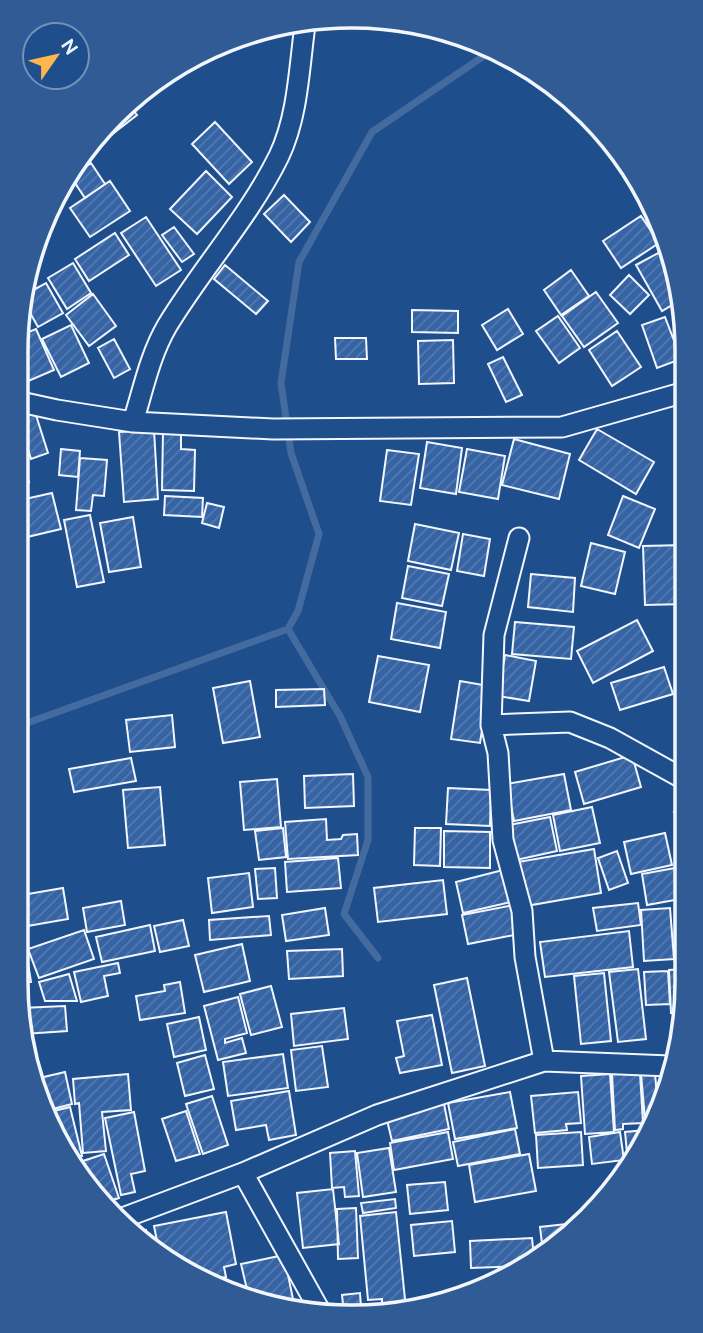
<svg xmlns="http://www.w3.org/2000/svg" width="703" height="1333" viewBox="0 0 703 1333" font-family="Ubuntu,sans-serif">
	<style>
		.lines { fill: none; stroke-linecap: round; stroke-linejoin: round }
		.stream { stroke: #446ba0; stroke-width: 7 }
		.building { fill: url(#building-hatch); stroke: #f2f6ff; stroke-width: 2 }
		.minor-casing { stroke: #f2f6ff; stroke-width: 23 }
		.minor { stroke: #1f4e8c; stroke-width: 19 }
		.rim { fill: none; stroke: #f2f6ff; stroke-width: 3.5 }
	</style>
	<defs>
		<pattern id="building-hatch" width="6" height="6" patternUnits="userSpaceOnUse" patternTransform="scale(1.75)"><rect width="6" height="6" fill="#3563a3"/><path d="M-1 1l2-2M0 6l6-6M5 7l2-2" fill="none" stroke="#537ab1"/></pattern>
	</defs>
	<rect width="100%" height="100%" fill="#1f4e8c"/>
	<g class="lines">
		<!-- stream -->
		<path class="stream" d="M288,629l52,87 28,61v63l-24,74 34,44
			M16,727l272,-98 10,-18 21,-77 -28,-81 -10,-70 18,-121 73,-130 122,-83"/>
	</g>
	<!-- building -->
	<path class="building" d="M128,103l9,12 -40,31 -1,-2z
		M215,122l37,40 -23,22 -37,-40z
		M91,163l14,21 -20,14 -14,-21z
		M206,171l26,26 -35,37 -27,-25z
		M110,181l20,30 -40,26 -20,-29z
		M284,195l26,27 -19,20 -27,-28z
		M641,216l18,27 -38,25 -18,-27z
		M146,217l35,53 -25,16 -35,-53z
		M174,227l20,27 -12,8 -20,-27z
		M115,233l14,22 -40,26 -14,-22z
		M665,237l6,19 -11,-16z
		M660,252l18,31 4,16 -20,12 -26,-46z
		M73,263l18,30 -24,16 -19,-31z
		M225,265l43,36 -12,13 -42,-35z
		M571,270l18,26 -28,19 -17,-25z
		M629,275l20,20 -19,19 -20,-19z
		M46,283l17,30 -25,14 -14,-25 2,-8z
		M596,292l22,31 -34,24 -22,-31z
		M93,294l23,32 -27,20 -23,-31z
		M684,308v34l-12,-29z
		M508,309l15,25 -26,16 -15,-25z
		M412,310l46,1v22l-46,-1z
		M558,316l22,32 -21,15 -23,-32z
		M665,317l16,42 -24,9 -15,-43z
		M71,325l18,38 -28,14 -19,-38z
		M36,329l18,41 -28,12 -10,-21v-24z
		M617,331l24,36 -29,19 -23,-36z
		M335,338h31l1,21h-31z
		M114,339l16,30 -16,9 -16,-30z
		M453,340l1,43 -35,1 -1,-43z
		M503,357l19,38 -16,7 -18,-38z
		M35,412l13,41 -17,6 -13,-41z
		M597,429l57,33 -18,32 -57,-34z
		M154,430l4,69 -34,3 -5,-70z
		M163,431h18v18l14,1 -1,41 -32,-1z
		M16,438l13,44 -13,3z
		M514,439l56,15 -11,45 -57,-14z
		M427,442l35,6 -6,46 -36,-6z
		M61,449l19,2 -2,26 -19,-2z
		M467,449l38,7 -7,43 -39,-7z
		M387,450l32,4 -8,51 -31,-4z
		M80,458l27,2 -3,36 -11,-1 -2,16 -15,-1z
		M52,493l9,36 -38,9 -7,-28v-9z
		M165,496l38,2 -1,19 -38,-2z
		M623,496l32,13 -16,39 -31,-13z
		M207,503l17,4 -5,21 -17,-5z
		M90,515l14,67 -27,5 -13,-67z
		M133,517l8,50 -32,5 -9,-49z
		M415,524l44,9 -8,37 -43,-9z
		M463,534l27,5 -6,37 -27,-5z
		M591,543l34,9 -10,42 -34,-8z
		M685,545v59l-40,1 -2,-59z
		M408,566l41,8 -7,32 -40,-8z
		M531,574l44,4 -2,34 -45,-5z
		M397,603l49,9 -6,36 -49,-9z
		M637,620l16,31 -60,32 -16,-32z
		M515,622l59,5 -3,32 -59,-5z
		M505,655l31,6 -7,40 -31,-5z
		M378,656l51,9 -9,47 -51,-10z
		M664,667l9,27 -53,16 -9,-27z
		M250,681l10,56 -37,6 -10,-55z
		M460,681l29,5 -9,57 -29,-4z
		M324,689l1,16 -49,2v-17z
		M172,715l3,32 -45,5 -4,-32z
		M632,755l9,32 -57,17 -9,-32z
		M131,758l5,23 -62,11 -5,-23z
		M353,774l1,32 -49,2 -1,-32z
		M564,774l7,36 -57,11 -7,-37z
		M277,779l4,48 -37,3 -4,-48z
		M160,787l5,58 -37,3 -5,-58z
		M448,788l43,2 -1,36 -44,-2z
		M20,798l7,29 -11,3v-31z
		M592,807l8,36 -40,8 -7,-36z
		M686,809v41l-12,-38z
		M550,817l7,34 -41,9 -7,-35z
		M326,819l1,21 14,-1 2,-4 14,-1 1,21 -70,4 -3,-37z
		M283,828l3,29 -27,3 -4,-29z
		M415,828h26l-1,38 -26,-1z
		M444,831l46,1v36l-46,-1z
		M665,833l7,32 -41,9 -7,-32z
		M594,849l7,44 -75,13 -8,-44z
		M617,851l11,32 -19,7 -11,-32z
		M338,858l3,30 -54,4 -2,-30z
		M686,866v32l-39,7 -5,-31z
		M275,868l2,30 -19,1 -3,-30z
		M503,870l8,32 -48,11 -7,-31z
		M249,873l4,34 -41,6 -4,-35z
		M443,880l4,34 -69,8 -4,-34z
		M63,888l5,31 -52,9v-32z
		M121,901l4,24 -38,7 -4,-24z
		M638,903l3,22 -44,6 -4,-23z
		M514,905l5,29 -51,10 -6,-29z
		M325,908l4,27 -43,6 -4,-26z
		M670,908l4,51 -30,2 -3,-51z
		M269,916l2,19 -61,5 -1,-20z
		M676,919h10v40h-11z
		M183,920l6,26 -29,6 -6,-26z
		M150,925l5,26 -53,11 -6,-25z
		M84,930l10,29 -55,19 -11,-29z
		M629,931l4,36 -88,10 -5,-35z
		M23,932l8,50 -15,2v-51z
		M242,944l8,37 -46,11 -9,-37z
		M342,949l1,27 -54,3 -2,-28z
		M118,963l2,10 -16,3 4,20 -27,6 -7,-30z
		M638,969l8,70 -28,3 -9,-70z
		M686,969l1,34 -3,10h-13l-2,-43z
		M668,971l2,33 -24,1 -2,-33z
		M604,973l7,68 -30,3 -7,-68z
		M69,974l8,27h-32l-6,-19z
		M467,978l18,88 -33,7 -18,-88z
		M180,982l5,31 -45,7 -4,-24 29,-5 -1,-6z
		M271,986l11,41 -31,8 -11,-41z
		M238,997l9,36 -22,6v4l17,-5 4,15 -28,7 -14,-54z
		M65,1006l2,25 -43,3 -3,-26z
		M344,1008l4,31 -54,7 -3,-32z
		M432,1015l10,50 -42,8 -4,-15 8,-2 -7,-35z
		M199,1017l7,33 -32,7 -7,-33z
		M322,1046l6,41 -32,4 -5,-41z
		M283,1054l5,34 -60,8 -5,-34z
		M205,1055l9,34 -29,7 -8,-33z
		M65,1072l7,32 -27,7 -5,-9 -5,-23z
		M640,1073l3,50 -20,1v5l-8,1 -3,-56z
		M655,1073l3,36 -6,21 -16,22 -9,1 -2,-21 21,-2 -5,-56z
		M128,1074l3,36 -29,2 4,39 -23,2 -4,-50 -4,1 -2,-25z
		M610,1074l4,58 -29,2 -4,-58z
		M660,1077h7l-6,21z
		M289,1091l7,44 -27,5 -3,-15 -30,5 -5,-29z
		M510,1092l7,36 -62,11 -7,-36z
		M578,1092l3,31 -15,1 1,6 -32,3 -4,-37z
		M212,1096l16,49 -25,9 -17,-50z
		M444,1104l5,25 -57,12 -6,-25z
		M70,1107l12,49 -11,2 -25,-45z
		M186,1111l14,43 -24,7 -14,-42z
		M134,1112l11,59 -14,3 4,18 -14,3 -16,-77z
		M515,1129l5,25 -62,12 -5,-24z
		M448,1132l5,27 -59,11 -4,-27z
		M581,1132l2,33 -45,3 -2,-33z
		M620,1132l4,28 -32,4 -3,-27z
		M389,1148l7,44 -33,5 -6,-44z
		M355,1151l4,45 -14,1 -1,-10 -12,1 -2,-35z
		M104,1154l15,44 -16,5 -18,-17 -8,-23z
		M529,1154l7,37 -61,11 -6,-37z
		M445,1182l3,28 -38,4 -3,-29z
		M333,1189l6,55 -36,4 -6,-55z
		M395,1199l1,9 -33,5 -2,-10z
		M356,1208l2,50 -20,1 -1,-50z
		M226,1212l10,52 -12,3 2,10 -18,3 -2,-9 -12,3 -29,-13 -5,-5 -6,-30z
		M396,1212l10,97 -32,7 -30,-2 -2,-19 18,-2 1,15 21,-1v-8l-14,1 -8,-84z
		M452,1221l3,31 -41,4 -3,-31z
		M566,1224l2,13 -25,15 -3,-25z
		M146,1230l3,16 -14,-14z
		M532,1238l2,20 -12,8 -51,2 -1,-27z
		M284,1255l11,54 -30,-3 -16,-8 -8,-34z"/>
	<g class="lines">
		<!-- minor casing -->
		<g class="minor-casing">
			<path id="minor" d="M16,401l41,9 76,12 140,7 289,-2 123,-35
				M133,422c10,-32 17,-67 34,-96 35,-58 82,-109 112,-170 19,-40 20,-87 26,-131
				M519,538l-25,97 -3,90 7,28 5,87 19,71 3,46 19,104
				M491,725l79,-3 40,16 72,40 4,1
				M243,1173l77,138
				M120,1219l123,-46 134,-58 167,-54 126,5"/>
		</g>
		<!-- minor -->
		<use href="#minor" class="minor"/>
	</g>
	<!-- crop -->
	<path d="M0 0H703V1333H0ZM351 28H352A323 323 0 0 1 675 351V982A323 323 0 0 1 352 1305H351A323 323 0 0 1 28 982V351A323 323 0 0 1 351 28Z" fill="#305b95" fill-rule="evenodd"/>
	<path class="rim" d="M351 28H352A323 323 0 0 1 675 351V982A323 323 0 0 1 352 1305H351A323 323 0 0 1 28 982V351A323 323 0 0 1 351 28Z"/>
	<!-- north arrow -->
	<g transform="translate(56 56) rotate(56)"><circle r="33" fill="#1f4e8c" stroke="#7391ba" stroke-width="2"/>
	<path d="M0-5L12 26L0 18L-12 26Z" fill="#ffb74d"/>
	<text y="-10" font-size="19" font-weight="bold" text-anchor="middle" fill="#f2f6ff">N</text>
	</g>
</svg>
